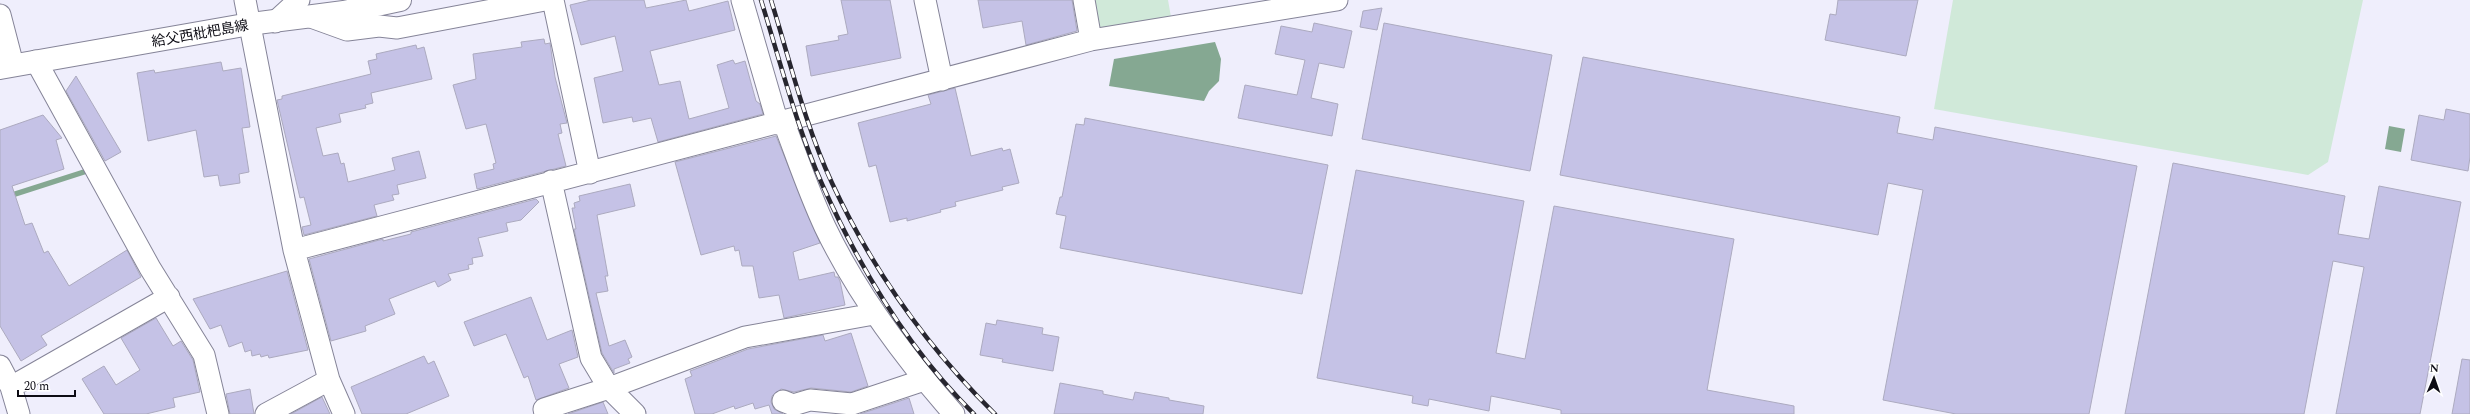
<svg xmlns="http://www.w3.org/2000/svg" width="2470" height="414" viewBox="0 0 2470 414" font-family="Spectral,'Noto Sans JP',serif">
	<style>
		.green { fill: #d0e9d9 }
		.water { fill: #85a892 }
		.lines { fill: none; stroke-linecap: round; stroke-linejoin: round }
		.stream { stroke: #85a892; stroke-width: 5.5 }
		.building { fill: #c5c2e6; stroke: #acaabf }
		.street-casing { stroke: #858498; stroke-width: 23 }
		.secondary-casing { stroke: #858498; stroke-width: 24 }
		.street { stroke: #fff; stroke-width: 21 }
		.secondary { stroke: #fff; stroke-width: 22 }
		.rail-casing { stroke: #27262f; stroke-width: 4.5 }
		.rail { stroke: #fff; stroke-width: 3; stroke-dasharray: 9; stroke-linecap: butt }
		.labels { text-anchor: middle; stroke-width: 3; stroke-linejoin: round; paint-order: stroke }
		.street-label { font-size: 14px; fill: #0d0c14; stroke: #fff }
	</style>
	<rect width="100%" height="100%" fill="#efeefc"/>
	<!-- green -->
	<path class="green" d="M1090,0h78l3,17 -69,12 -7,-3z
		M1953,0h410l-35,162 -20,13 -374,-66z"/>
	<!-- water -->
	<path class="water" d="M1215,42l6,17 -2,22 -10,10 -5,10 -95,-15 5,-27z
		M2389,126l16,3 -4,23 -16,-3z"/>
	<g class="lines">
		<!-- stream -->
		<path class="stream" d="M0,199l87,-28"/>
	</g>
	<!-- building -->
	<path class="building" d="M591,0h53l2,8 40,-8 3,11 39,-10 7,29 -85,21 9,34 21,-4 9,38 40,-11 -12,-43 16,-5 2,4 10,-3 11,40 4,3 3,10 -105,28 -7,-24 -18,4 -1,-5 -29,6 -9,-45 29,-7 -8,-35 -34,9 -11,-40z
		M841,0h49l11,58 -90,18 -5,-30 33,-6 -1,-4 10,-2z
		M978,0h94l5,31 -51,14 -4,-24 -39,7z
		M1838,0h80l-12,56 -81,-16 5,-26 6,1z
		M1382,8l-5,22 -17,-3 3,-16z
		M1314,23l38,8 -8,37 -25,-5 -8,35 27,6 -6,32 -94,-18 7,-33 52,10 8,-35 -30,-6 6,-28 31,6z
		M1384,23l168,32 -22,116 -168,-32z
		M544,39l1,5 5,-1 5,34 12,46 -7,1 2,9 -4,1 8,32 -89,23 -3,-15 20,-5 -1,-5 3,-1 -10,-39 -20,5 -13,-44 23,-6 -3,-25 49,-7 -1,-5z
		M416,45l1,4 7,-2 8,32 -61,14 2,10 -8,2 1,3 -27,6 2,8 -25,6 7,28 15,-3 3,11 3,-1 4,19 47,-12 -3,-12 27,-7 7,27 -29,7 2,9 -7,1 2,5 -20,5 3,11 -73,19 -2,-8 9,-2 -7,-28 -4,1 -23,-98 5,-1v-3l89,-22 -3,-13 9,-2 -1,-5z
		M1583,57l317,60 -3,16 21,4 15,3 2,-13 202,39 -48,248h-133l-73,-14 40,-210 -35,-7 -10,52 -318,-60z
		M221,62l2,9 18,-3 9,59 -8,1 7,44 -10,2 1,9 -20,3 -2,-11 -14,2 -8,-47 -48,11 -11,-68 17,-3 1,3z
		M76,76l45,76 -16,9 -39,-70z
		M955,88l16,68 31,-8 1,3 7,-2 9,34 -17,4 1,3 -48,12 1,4 -16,4 1,2 -34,9v-3l-17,4 -14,-57 -7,2 -11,-44 73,-19 -3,-9z
		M2446,109l24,5v43l-2,14 -57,-11 8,-45 25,5z
		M43,115l19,23 -6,2 8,29 -52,17 13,39 7,-2 12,30 4,-2 21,35 58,-36 14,27 -100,59 6,9 -26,16 -21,-35v-196z
		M1085,118l243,47 -26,129 -242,-46 6,-32 -10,-2 4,-17h2l14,-73 8,1z
		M776,136l44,107 -27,9 6,28 35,-8 1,5h3l2,4 5,24 -61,13 -5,-23 -20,3 -6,-32h-11l-3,-16 -4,1 -1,-5 -33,9 -26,-93z
		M2173,163l172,33 -7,38 31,5 10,-53 82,16 -41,212h-84l28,-147 -31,-6 -29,153h-179z
		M1356,170l168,31 -28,152 29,6 29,-153 180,33 -27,151 87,16v8h-233v-4l-70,-14 -2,15 -60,-12 -1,7 -16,-3 1,-7 -96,-18z
		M630,184l5,22 -38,9 11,61h-3l3,15 -12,2 13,53 16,-6 7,17 -4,2 2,4 -16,6v4l-12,-20 -28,-124h2l-4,-21h3l-1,-5 6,-2 -1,-5z
		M536,199l3,3 -18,18 -15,3 2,8 -30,7 5,18 -11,2 1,6 -5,1 1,4 -21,5 3,6 -13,7 -3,-6 -46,18 6,15 -30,12 1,5 -35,10 -22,-82 74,-20v2l28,-7v-2z
		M287,271l21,79 -39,8 -1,-3 -7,2 -1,-3 -8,2 -1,-6 -6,2 -3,-10 -13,5 -8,-22 -11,4 -17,-30z
		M531,297l16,43 25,-10 6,27 -19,7 10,24 -33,12 -8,-24 -4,2 -18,-44 -32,12 -10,-24z
		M156,318l17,28 8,-5 12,19 7,32 -27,6 2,9 -29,7h-42l-22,-35 22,-13 12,19 24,-15 -19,-32z
		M997,320l46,8 -1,6 17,3 -6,34 -51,-9 1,-3 -23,-4 6,-32 10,2z
		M851,333l17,53 -17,6 -40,-4 -17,4 -13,-3 -9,7 -1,6 3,7 9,5h-11l-3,-9 -14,4 -2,-6 -18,6 -1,-3 -22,8h-17l-10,-35 7,-3 -2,-5 58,-22 75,-14 2,6z
		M424,356l4,8 6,-3 15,35 -43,18h-44l-11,-27z
		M2462,359l8,1v54h-18z
		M1060,383l43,8v3l30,6 2,-8 34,6v2l35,6 -1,8h-149z
		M250,389l4,25h-24l-4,-20z
		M322,397l8,17h-39z
		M909,398l5,16h-54z
		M603,402l5,12h-40z"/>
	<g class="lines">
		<!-- street casing -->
		<g class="street-casing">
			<path id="street" d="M245,0l49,250 35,130 15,34
				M553,0l37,173
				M742,0l36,124
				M925,0l17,80
				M1084,0l7,40
				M0,15l13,50
				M311,17l36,13 32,-4 18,2 148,-28
				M275,22l24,-22
				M36,61l114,207 54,87 14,59
				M784,123c13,34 25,70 41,104 33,69 79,130 129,187
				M551,181l40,177 18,30 26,26
				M294,250l797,-210 246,-40
				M0,366l11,21 158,-90
				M11,387l8,27
				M783,401l10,4 17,-5 42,4 72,-24
				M266,414l63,-34
				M545,414l-1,-5 65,-21 136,-51 129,-23"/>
		</g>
		<!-- secondary casing -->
		<g class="secondary-casing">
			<path id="secondary" d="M0,68l250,-44 94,-12 56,-12"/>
		</g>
		<!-- street -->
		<use href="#street" class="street"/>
		<!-- secondary -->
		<use href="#secondary" class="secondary"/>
		<!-- rail casing -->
		<g class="rail-casing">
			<path id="rail" d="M761,0c19,61 35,125 61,184 37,83 87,166 152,230
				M771,0c19,61 34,125 61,183 40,86 96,165 163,231"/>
		</g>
		<!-- rail -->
		<use href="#rail" class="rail"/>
	</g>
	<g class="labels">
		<!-- street labels -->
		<g class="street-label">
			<text transform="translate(200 33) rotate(-10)" y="5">給父西枇杷島線</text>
		</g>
	</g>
	<!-- north arrow -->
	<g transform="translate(2434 378) rotate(2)" stroke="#ffffff" stroke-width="3" paint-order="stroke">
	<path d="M0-3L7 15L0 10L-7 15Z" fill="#0d0c14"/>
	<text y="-6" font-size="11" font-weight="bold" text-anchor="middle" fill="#0d0c14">N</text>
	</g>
	<!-- scale -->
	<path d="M18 390v6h57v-6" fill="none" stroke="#0d0c14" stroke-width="2"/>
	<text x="24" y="390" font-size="12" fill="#0d0c14" stroke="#ffffff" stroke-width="3" paint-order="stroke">20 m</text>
</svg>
